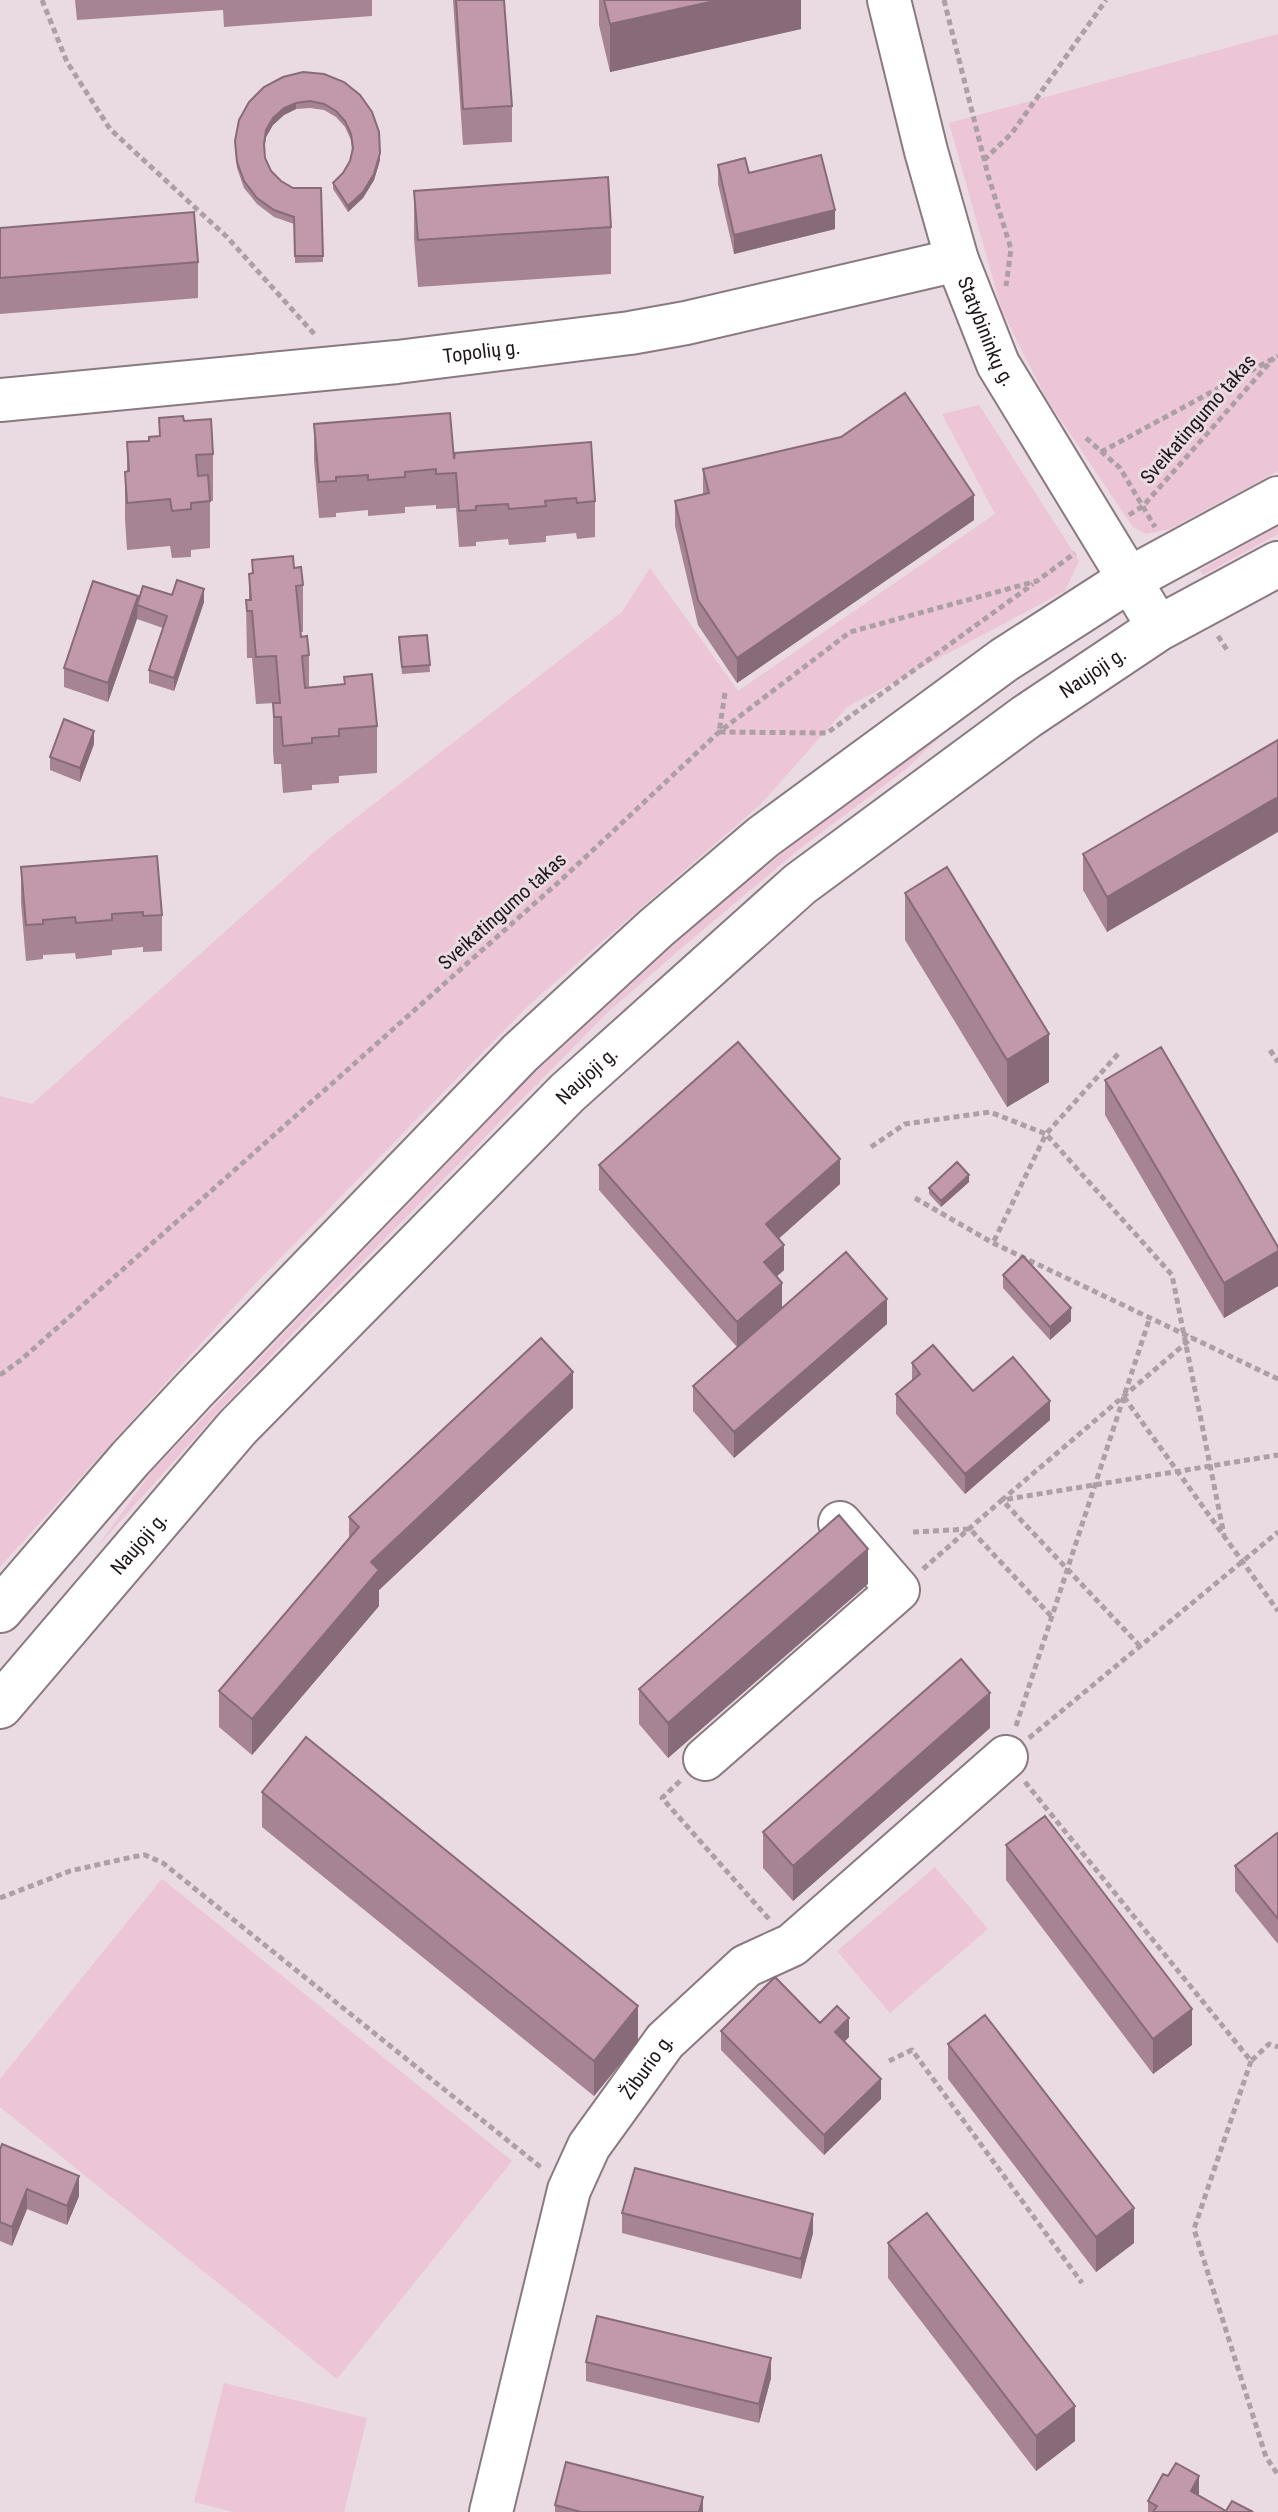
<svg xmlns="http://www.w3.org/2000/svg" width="1278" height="2512" viewBox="0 0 1278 2512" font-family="'Roboto Condensed',sans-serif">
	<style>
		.green { fill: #ecc5d6 }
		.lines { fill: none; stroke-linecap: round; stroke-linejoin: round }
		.minor-casing { stroke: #897a80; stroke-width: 46 }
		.major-casing { stroke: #897a80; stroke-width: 48 }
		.path { stroke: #ac9fa5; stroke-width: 5; stroke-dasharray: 6 4; stroke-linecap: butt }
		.minor { stroke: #fff; stroke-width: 42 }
		.major { stroke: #fff; stroke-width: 44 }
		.wall { fill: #a68493 }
		.shaded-wall { fill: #876b78 }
		.building { fill: #c199ab; stroke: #876b78; stroke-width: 2 }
		.labels { text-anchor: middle; stroke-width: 6; stroke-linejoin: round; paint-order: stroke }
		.street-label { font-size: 20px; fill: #1d171a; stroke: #eadae1 }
	</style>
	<rect width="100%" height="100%" fill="#eadae1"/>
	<!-- green -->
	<path class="green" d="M1278,34v437l-108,58 -24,5 -13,-7 -87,-129 -44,-87 -53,-188z
		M979,405l100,156 -14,30 -218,116 -87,98 -230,199 -279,284 -251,279v-471l32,8 298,-266 292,-226 28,-44 88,123 257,-177 -53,-100z
		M1278,526v8l-75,41 -3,-5z
		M950,727l-44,42 -104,78 -117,98 -78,68 -290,295 -101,106 -119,133 56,-77 373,-389 154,-142 118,-99z
		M935,1867l53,62 -98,84 -53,-62z
		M162,1879l350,282 -175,218 -337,-272v-28z
		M224,2383l143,35 -23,94h-110l-40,-10z"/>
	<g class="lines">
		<!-- minor casing -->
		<g class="minor-casing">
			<g id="minor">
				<path id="s1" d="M889,0l37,151 31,109 41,104 161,264"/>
				<path id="s2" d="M0,400l397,-38 233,-29 56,-10 271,-63"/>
				<path d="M705,1759l193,-169 -58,-67"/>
				<path id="s3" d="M491,2512l78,-322 20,-44 76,-105 81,-75 46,-21 214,-188"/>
			</g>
		</g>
		<!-- major casing -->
		<g class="major-casing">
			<g id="major">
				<path d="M0,1610l130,-151 64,-69 326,-337 136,-125 107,-91 241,-177 126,-81 148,-80"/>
				<path id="s4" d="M0,1706l237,-278 330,-335 233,-209 226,-167 133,-89 119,-64"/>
			</g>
		</g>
		<!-- path -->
		<path class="path" d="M42,0l25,62 43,67 117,108 89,99
			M944,0l44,175 23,74 -5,37
			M984,160l28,-27 94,-133
			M1086,438l34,30 35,59
			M1101,452l177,-96
			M1129,515l14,-9 131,-148
			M1218,636l9,14
			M725,693l-6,39 108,1 206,-149
			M1270,1050l8,12
			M1118,1054l-72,80 126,141 52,260
			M871,1147l34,-23 85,-12 56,22 -53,109
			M915,1198l78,45 285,136
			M0,1375l22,-16 539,-479 158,-148 131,-100 187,-51 38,-28
			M1124,1397l154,214
			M913,1532l57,-3 81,87
			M923,1569l79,-69 276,-45
			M1140,1646l-138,-146 191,-163
			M1016,1726l134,-409
			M1029,1738l249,-206
			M680,1781l-18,17 107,121
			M1025,1782l226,279 18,-17 9,3
			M0,1898l70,-27 62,-14 13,-2 18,8 380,306
			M889,2061l23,-11 170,233
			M1251,2061l-57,168 72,228 12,18"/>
		<!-- minor -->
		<use href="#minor" class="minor"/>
		<!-- major -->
		<use href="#major" class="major"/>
	</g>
	<!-- wall -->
	<path class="wall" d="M75,0h297v16l-148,11 -1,-17 -146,10z
		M453,0h51l8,106v36l-49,3z
		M599,0h202v29l-191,43 -11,-47z
		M303,72l77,88 -6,20 -11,18 -15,14 -15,-23v-6l10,-10 7,-12 2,-11 -1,-10 -6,-13 -9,-10 -12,-7 -14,-2 -14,1 -12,6 -11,10 -7,12 -2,11 1,10 6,13 10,10 12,7h28l2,74 -28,1 -1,-39 -20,-7 -17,-13 -13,-16 -7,-20 -2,-20z
		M718,165l31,8 86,56 -101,25 -16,-70z
		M414,191l197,36v47l-193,13 -4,-49z
		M0,228l198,34v36l-198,16z
		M159,418l25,3 29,33v47h-3v47l-19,2v7l-19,1 -2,-12 -43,4 -2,-31v-47l2,-1v-29l22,-1 10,-5z
		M314,424l140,35 141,42v36l-18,2 -1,-6 -30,3v6l-37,3 -1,-6 -32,3v4l-17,1 -3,-39 -20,1v-4l-31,2v6l-37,3v-6l-32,3v4l-17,1 -5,-58z
		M703,469l271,51 -237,163 -39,-58 -23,-99v-25l28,-7z
		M252,560l42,8 9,17v47h-3l1,5 8,18v32l35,-3v-7l33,49v47l-38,3v7l-27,2v5l-29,3 -2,-29h-7l-1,-14v-47h3l-20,1 -4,-46h-5l-1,-58h3v-26l3,-1z
		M172,595l32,7 -30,89 -25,-8v-13l14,-42 -26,-9 -29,83 -44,-15v-19l74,-66z
		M427,635l3,37 -28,2 -3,-31z
		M1278,740l-171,192 -24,-42v-36z
		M94,744l-14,38 -30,-12v-13z
		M21,867l141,48v36l-19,1v-5l-31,3v5l-36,4 -1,-6 -32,2v4l-17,2 -5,-58z
		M905,893l144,189 -42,25 -102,-167z
		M1105,1080l173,167v39l-54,32 -119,-203z
		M599,1165l241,19 -62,55 6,31 -8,7 6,31 105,16 -153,134 -41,-47v-25l44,-39 -138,-157z
		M969,1182l-28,25 -12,-13v-6z
		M1003,1275l68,46 -21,19 -47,-52z
		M912,1363l61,28 77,29 -85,74 -69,-80v-20l16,-13z
		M573,1408l-194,182v16l-127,149 -33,-28v-36l130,-152v-22z
		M868,1584l-200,174 -29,-34v-35z
		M990,1728l-197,173 -30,-33v-36z
		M262,1792l376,250 -44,54 -332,-269z
		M1278,1834v110l-43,-53v-25z
		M1006,1845l186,200 -39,29 -147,-194z
		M820,2023l29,14 -5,5 37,57 -57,56 -103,-105v-19z
		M948,2044l186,199 -38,29 -148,-193z
		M0,2150l79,46 -12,29 -40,-16 -15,37 -12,-5z
		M622,2213l191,20 -12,46 -179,-46z
		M888,2243l187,198 -39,30 -148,-193z
		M586,2362l185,16 -12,45 -173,-42z
		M1199,2496l27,15 27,1h-105v-11z
		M555,2505l148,7h-148z"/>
	<!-- shaded-wall -->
	<path class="shaded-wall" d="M719,0h82v29l-191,43v-48z
		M296,103v6l-12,6 -11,10 -7,12 -2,14 2,-21 7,-12 11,-10z
		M380,153v7l-6,20 -11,18 -15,14v-6z
		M835,210v19l-101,25v-19z
		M974,495v25l-237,163v-25z
		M204,589v13l-30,89v-13z
		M138,596l-1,23 -29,83v-19z
		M94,731v13l-14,38v-14z
		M1278,797v35l-171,100v-35z
		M1049,1034v48l-42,25v-47z
		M840,1159v25l-74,66v-26z
		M969,1175v7l-28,25v-6z
		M784,1245v25l-20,18v-26z
		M1278,1251v35l-54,32v-35z
		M782,1283v25l-45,40v-26z
		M887,1299v25l-153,134v-26z
		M1071,1308v13l-21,19v-13z
		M573,1372v36l-194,182v16l-127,149v-36l119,-157z
		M1050,1401v19l-85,74v-20z
		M868,1549v35l-200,174v-35z
		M990,1693v35l-197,173v-35z
		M638,2006v36l-44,54v-35z
		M1192,2009v36l-39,29v-35z
		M849,2018v19l-14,14v-19z
		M881,2079v20l-57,56v-20z
		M79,2176v20l-12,29v-19z
		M27,2189v20l-15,37v-19z
		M1134,2208v35l-38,29v-35z
		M813,2214v19l-12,46v-20z
		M771,2358v20l-12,45v-19z
		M1075,2406v35l-39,30v-35z
		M1199,2476v35l-8,-20z
		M703,2497v15h-4z"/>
	<!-- building -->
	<path class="building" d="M456,0h48l8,106 -49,3z
		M604,0h115l-109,24z
		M303,72l21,2 20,8 16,13 12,17 7,20 1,21 -6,21 -11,18 -15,14 -15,-23 10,-10 7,-12 3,-13 -2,-14 -6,-13 -9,-10 -12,-7 -14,-3 -14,2 -12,5 -11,10 -7,12 -2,14 1,14 6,13 10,10 12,7h28l2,68h-28l-1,-39 -20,-7 -17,-12 -13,-17 -7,-19 -2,-21 4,-21 10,-18 15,-15 19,-10z
		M821,155l14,55 -101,25 -16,-70 27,-7 4,15z
		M608,177l3,50 -193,13 -4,-49z
		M194,212l4,50 -198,16v-50z
		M905,393l69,102 -237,163 -39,-58 -23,-99 34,-8 -6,-24 138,-32z
		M450,413l4,46 1,-6 136,-11 4,59 -18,2 -1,-5 -31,3 1,5 -37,3 -1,-5 -32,2v4l-17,1 -3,-38 -20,1v-5l-31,3v5l-37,3v-5l-32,2v4l-17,1 -5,-58z
		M183,416l1,5 27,-2 2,35 -17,1 2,21 10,-1 2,26 -19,2v6l-19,2 -2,-12 -43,4 -2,-31 4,-1 -2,-29 22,-1v-4l11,-1 -1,-18z
		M293,556l1,12 7,-1 2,18 -7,1 5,51 6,-1 2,19 -7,1 3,32 40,-4 -1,-7 28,-3 5,52 -38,3v7l-27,2v5l-29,3 -2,-29h-7l-1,-14h7l-4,-47 -20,1 -4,-46h-5l-1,-11h5l-2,-26 4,-1 -1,-13z
		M177,580l27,9 -30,89 -25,-8 18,-54 -30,-11 6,-19 29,9z
		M93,581l45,15 -30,87 -44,-15z
		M427,635l3,30 -28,2 -3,-30z
		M64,719l30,12 -14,37 -30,-11z
		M1278,740v57l-171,100 -24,-43z
		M157,856l5,59 -19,1v-4l-31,2v6l-36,3 -1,-6 -32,3v4l-17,1 -5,-58z
		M947,867l102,167 -42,26 -102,-167z
		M738,1042l102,117 -74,65 18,21 -20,17 18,21 -45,39 -138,-157z
		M1161,1047l117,200v4l-54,32 -119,-203z
		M957,1162l12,13 -28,26 -12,-13z
		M846,1252l41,47 -153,133 -41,-46z
		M1023,1256l48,52 -21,19 -47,-52z
		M541,1338l32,34 -202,190 8,8 -127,149 -33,-28 140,-164 -10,-10z
		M933,1345l40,46 40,-34 37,44 -85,73 -69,-80 24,-20 -8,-11z
		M839,1515l29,34 -200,174 -29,-34z
		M961,1659l29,34 -197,173 -30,-34z
		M306,1737l332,269 -44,55 -332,-269z
		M1045,1816l147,193 -39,30 -147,-194z
		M1277,1833l1,1v85l-43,-53z
		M775,1977l45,46 17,-17 12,12 -14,14 46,47 -57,56 -103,-104z
		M985,2015l149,193 -38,29 -148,-193z
		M2,2144l77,32 -12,30 -40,-17 -15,38 -12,-5v-72z
		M635,2168l178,46 -12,45 -179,-46z
		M927,2213l148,193 -39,30 -148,-193z
		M597,2316l174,42 -12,46 -173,-42z
		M566,2462l137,35 -4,15h-118l-26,-7z
		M1176,2463l23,13 -8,15 35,20 6,-10 21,11h-100l4,-6 -9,-5 15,-27 5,2z"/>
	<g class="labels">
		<!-- street labels -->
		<g class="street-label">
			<text dy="7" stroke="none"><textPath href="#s1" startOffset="346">Statybininkų g.</textPath></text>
			<text dy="7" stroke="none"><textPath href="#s2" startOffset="484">Topolių g.</textPath></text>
			<text transform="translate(1198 419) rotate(-49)" y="7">Sveikatingumo takas</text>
			<text dy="7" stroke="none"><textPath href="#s4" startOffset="1510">Naujoji g.</textPath></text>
			<text transform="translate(502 911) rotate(-42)" y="7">Sveikatingumo takas</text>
			<text dy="7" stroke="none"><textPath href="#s4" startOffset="862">Naujoji g.</textPath></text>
			<text dy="7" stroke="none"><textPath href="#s4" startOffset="214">Naujoji g.</textPath></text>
			<text dy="7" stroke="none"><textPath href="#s3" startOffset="478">Žiburio g.</textPath></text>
		</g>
	</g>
</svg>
